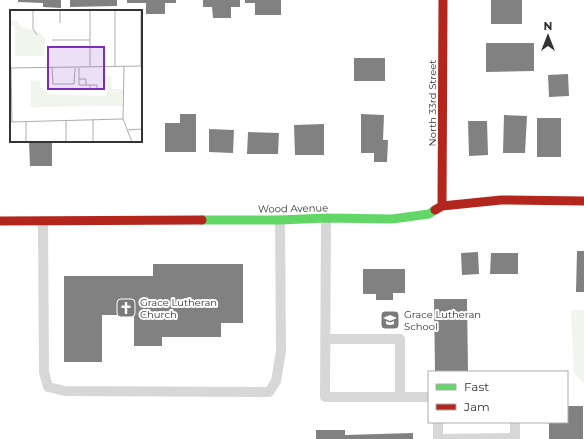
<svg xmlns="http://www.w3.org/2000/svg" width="584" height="439" viewBox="0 0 584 439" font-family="Montserrat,sans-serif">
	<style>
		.green { fill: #f1f5ed }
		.building { fill: #818181 }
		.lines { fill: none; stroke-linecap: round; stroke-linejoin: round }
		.lane { stroke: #d7d7d7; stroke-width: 10 }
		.fast { stroke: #63d668; stroke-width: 9 }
		.jam { stroke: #b3261e; stroke-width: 9 }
		.labels { text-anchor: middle; stroke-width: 4; stroke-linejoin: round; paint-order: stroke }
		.street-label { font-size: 10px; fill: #333; stroke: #fff }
		.poi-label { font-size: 10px; fill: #333; stroke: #fff; text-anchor: start }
		.inset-road { fill: none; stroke: #adadad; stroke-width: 1 }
		.view { fill: #7b2cbf; fill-opacity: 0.15; stroke: #7b2cbf; stroke-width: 2 }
		.inset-edge { fill: none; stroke: #333; stroke-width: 2 }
	</style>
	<rect width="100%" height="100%" fill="#fff"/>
	<!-- green -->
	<path class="green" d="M571,310h13v74l-10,-11z"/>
	<!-- building -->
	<path class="building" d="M18,0h43v8l-18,-1v-4l-25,-1z
		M70,0h47v6l-47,1z
		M127,0h49v3h-11v11h-19v-11h-19z
		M203,0h37v7h-9v11h-18l-1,-11h-9z
		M245,0h36v15h-26v-12h-10z
		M491,0h31v24h-31z
		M486,43h48v28l-48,1z
		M354,58h31v23h-31z
		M568,74l1,22 -20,1 -1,-22z
		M180,114h16v38h-31v-29h15z
		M361,114l23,1 -1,25h5l-1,22h-13v-9h-13z
		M504,115l23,1 -2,37h-22z
		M537,118h24v39h-24z
		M468,121h19l1,34 -19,1z
		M324,124v31h-29l-1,-30z
		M209,129l25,1 -1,23 -24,-1z
		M248,132l31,1 -1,21h-31z
		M29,141h23v25h-22z
		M577,251h7v41h-8z
		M478,252l1,22 -17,1 -1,-22z
		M491,253h27v21h-28z
		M153,264h90v59h-22v14h-59v9h-28v-31h-32v47h-38v-86h89z
		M363,269h42v24h-12v7h-17v-6h-13z
		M434,299h33l1,73h-33z
		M567,406h16v33h-34v-17h18z
		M316,430h29v5l68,-2v6h-97z"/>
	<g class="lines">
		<!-- lane -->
		<path class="lane" d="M326,218l-1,179h104
			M43,221l1,151 4,15 17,4 204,1 7,-11 5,-30 -1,-131
			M325,339h75v58
			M438,422v17l77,-1v-16"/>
		<!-- fast -->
		<path class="fast" d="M202,220h78l46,-2 66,1 37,-5 6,-4"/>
		<!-- jam -->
		<path class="jam" d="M442,206l1,-206
			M435,210l7,-4 59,-6 83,1
			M0,221l202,-1"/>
	</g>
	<!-- icons -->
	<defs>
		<g id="church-square" transform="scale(1)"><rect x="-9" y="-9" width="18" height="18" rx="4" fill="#7a7a7a" stroke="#fff"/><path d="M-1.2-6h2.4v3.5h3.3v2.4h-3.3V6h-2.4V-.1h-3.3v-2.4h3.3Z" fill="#fff"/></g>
		<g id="school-square" transform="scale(1)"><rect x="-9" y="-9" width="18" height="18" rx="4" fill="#7a7a7a" stroke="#fff"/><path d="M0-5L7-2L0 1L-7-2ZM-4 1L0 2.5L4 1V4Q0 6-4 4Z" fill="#fff"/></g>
	</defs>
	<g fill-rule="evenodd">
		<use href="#church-square" x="126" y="308"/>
		<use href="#school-square" x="390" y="320"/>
	</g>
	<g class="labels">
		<!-- street labels -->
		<g class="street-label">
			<text transform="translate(432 103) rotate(-90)" y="4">North 33rd Street</text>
			<text transform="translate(293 208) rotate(-1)" y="4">Wood Avenue</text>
		</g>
		<!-- poi labels -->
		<g class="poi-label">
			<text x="140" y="306">Grace Lutheran<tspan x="140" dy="12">Church</tspan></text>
			<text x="404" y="318">Grace Lutheran<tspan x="404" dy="12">School</tspan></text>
		</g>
	</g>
	<!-- overview -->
	<g transform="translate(10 10)">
		<rect width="132" height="132" fill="#fff"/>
		<path d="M0,10l7,1 5,6 17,5 6,7 -1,17h-29v-30h-5zM92,66h9l1,13h11l-1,17 -91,1v-27l9,1v6l9,7 58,2v-8l-4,-6z" fill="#f1f5ed"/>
		<path class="inset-road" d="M23,0v19l4,6M50,0v13M80,0v56M42,30h38M105,56v-56M114,56l-1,53 9,23M131,56v-56M0,58l132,-2M1,58l1,54M42,58l1,16h21l1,-16M69,58v17h18v4h-7v-4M69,69h7v6M16,111v21M0,112l113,-3M117,120l15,-1M56,132v-22M83,132v-23"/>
		<path class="view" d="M38,37h56v42h-56z"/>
		<rect width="132" height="132" class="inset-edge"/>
	</g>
	<!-- legend -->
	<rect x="428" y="371" width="140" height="52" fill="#ffffff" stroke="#adadad"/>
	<rect x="436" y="384" width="20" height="6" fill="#63d668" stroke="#adadad"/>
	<text x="464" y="391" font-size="12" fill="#333333">Fast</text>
	<rect x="436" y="404" width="20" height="6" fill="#b3261e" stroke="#adadad"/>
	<text x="464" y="411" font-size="12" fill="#333333">Jam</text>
	<!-- north arrow -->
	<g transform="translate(548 36)" stroke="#ffffff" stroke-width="3" paint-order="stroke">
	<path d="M0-3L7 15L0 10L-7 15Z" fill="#333333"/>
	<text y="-6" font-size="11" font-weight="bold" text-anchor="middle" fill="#333333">N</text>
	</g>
</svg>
